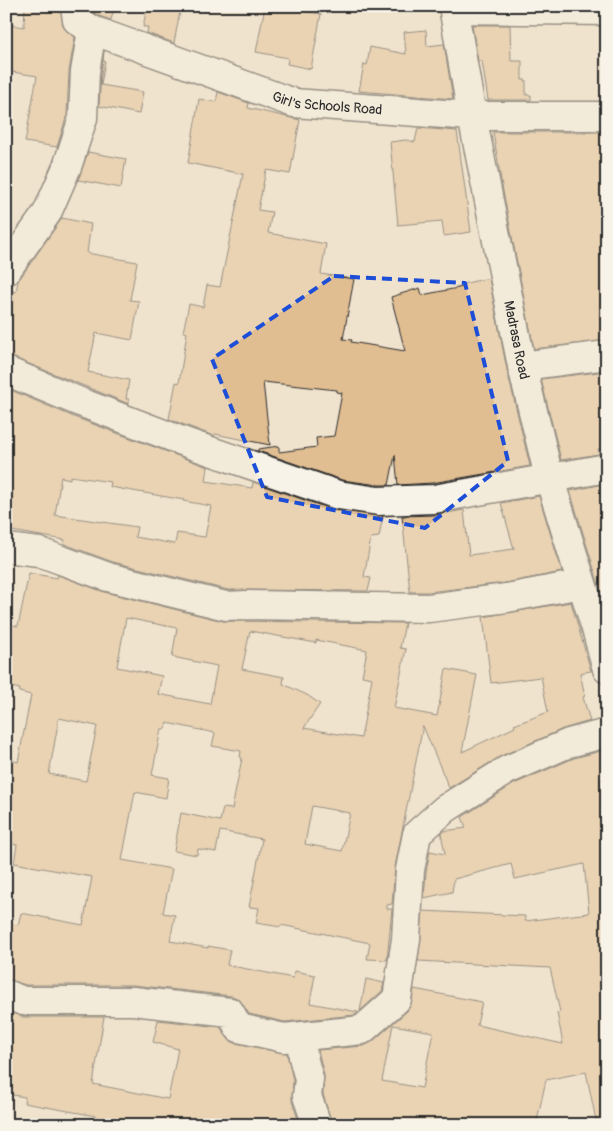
<svg xmlns="http://www.w3.org/2000/svg" width="613" height="1131" viewBox="0 0 613 1131" font-family="Pangolin,sans-serif">
	<style>
		.building { fill: #e1be92; stroke: #2b2b2b; fill-rule: evenodd }
		.lines { fill: none; stroke-linecap: round; stroke-linejoin: round }
		.minor-casing { stroke: #2b2b2b; stroke-width: 31 }
		.minor { stroke: #f7f3e8; stroke-width: 28 }
		.marked { fill: none; stroke: #1d4ed8; stroke-width: 4; stroke-dasharray: 10 6; stroke-linejoin: round }
		.labels { text-anchor: middle; stroke-width: 5; stroke-linejoin: round; paint-order: stroke }
		.street-label { font-size: 14px; fill: #2b2b2b; stroke: #f7f3e8 }
	</style>
	<rect width="100%" height="100%" fill="#f0e3ce"/>
	<filter id="ink" filterUnits="userSpaceOnUse"><feTurbulence type="fractalNoise" baseFrequency=".02" numOctaves="2"/><feDisplacementMap in="SourceGraphic" scale="10" xChannelSelector="R" yChannelSelector="G"/><feConvolveMatrix kernelMatrix="1 2 1 2 8 2 1 2 1" color-interpolation-filters="sRGB"/></filter>
	<g filter="url(#ink)">
		<!-- building -->
		<path class="building" d="M25,6h35l4,22 11,9 -6,34 -2,44 -10,32 -32,-5 12,-66 -31,-5v-17l6,-29 12,2z
			M91,6h10l-1,4 13,2 -2,8 -12,-4 -8,-5z
			M147,6h34l-7,37 -27,-10 1,-6h-5z
			M265,6h24v3l32,5 -10,55 -24,-5 1,-6 -32,-6z
			M472,25h38l1,36h11v19h4v15h5v5h-43l-6,-39h-4z
			M426,30l1,16 17,-2 9,55 -94,-8 5,-27 3,1 3,-18 36,7 -2,-22z
			M104,51l-1,10h2l-4,24 42,7 -4,22 -40,-8 2,-32z
			M218,92l31,11 -1,5 52,12 -10,54 -24,-4 -8,40 14,2 -4,21 58,11 -5,30 33,5 -11,60 9,1 -1,2 54,9 -14,-54 29,-9 2,7 41,-8 -1,-3 27,-6 18,92 23,96 -98,17 -34,2 -3,-30 -6,30h-10l-37,-5 -84,-29v-2l21,-3v6l38,-5 -1,-9 18,-2 8,-43 -5,-1v-2l-74,-8 7,63 -55,-11 -1,2 -45,-17 7,-37 3,1 8,-50 -4,-1 6,-28 14,3 4,-22 13,2 23,-113 -55,-11 11,-64 17,3z
			M418,128l39,3 14,101 -27,4 -2,-15 -44,4 -8,-83 16,-2 9,2z
			M493,132h114v208l-73,9 -32,-163z
			M88,152l38,7 -5,29 -43,-8z
			M62,218l29,6 -4,29 50,9 -7,38 9,1 -7,39 -36,-7 -8,39 41,8 -3,19h3v5l-117,-47 -6,-1v-55l3,-11 7,2 2,-11z
			M607,371v50l-5,1 5,26 -9,1 1,5 -38,6 -20,-81z
			M6,388l68,29 134,50 -2,14 46,7 1,-6 80,28 50,6 -4,21 -8,1 -7,39 7,1 -3,13 -140,-1 -115,-28 -49,-18 1,-4 -59,-10v-65l4,-23 -4,-1zM70,476l41,6 -1,5 74,13 -1,1 28,5 -6,31 -28,-4 -2,11 -40,-7 2,-10 -82,-12 6,-38 9,2z
			M604,484l3,22 -7,1 7,43v61l-37,-120z
			M539,496l23,76 -57,11 -77,9h-18l-8,-76 33,-1 29,-5 5,45 45,-6 -13,-46z
			M29,573l28,5 1,-3 46,17 119,29 182,2 -5,25 6,1 -12,59 43,8 9,-47 31,6 -15,77 53,-25 -1,-2 34,-13 -7,-35 -50,6 -8,-66 88,-15 20,69 -11,2 5,23 -2,1 7,24 -27,8 -62,27 -52,32 -26,-62 -28,141 -3,37 -5,1v4h5l-5,51 -20,-1 3,-16 -89,-18v2l-25,-4 3,-15 -10,-1 13,-68 -42,-8 -4,21 -18,-3 -1,6 -23,-4 7,-38 39,8 3,-13 9,1 10,-51 -2,-1 1,-6 -29,-5 3,-13 -48,-10 -2,6h-4l-9,46 17,3 -3,20 -31,-6 -13,68 50,9 -9,44 12,2 -5,26 38,7v-2l22,4 -3,15 66,13 1,-7 21,4 -5,28 48,9 -3,3 -70,7 -36,-8 -10,-15 -7,-3 -99,-11h-107l-20,-6v-56l12,2 3,-12 62,12 9,-48 -78,-14 3,-18 -11,-2v-84l12,3 13,-67 -12,-3 1,-3 -14,-3v-62l12,2zM126,618l51,10 -5,29 45,9 -7,38 -52,-10 4,-18 -45,-9zM250,631l66,12v-3l51,10 -5,26 10,2 -11,60 -57,-10 16,-24 -13,-9 -24,-11 1,-7 -42,-8zM59,718l38,8 -11,55 -37,-7zM312,806l38,7 -8,38 -37,-7z
			M601,751l6,22v5l-7,2 7,34v193l-4,1 4,22v95h-10l-11,-53 -40,8 -10,45h-204l-9,-31 1,-19 -6,-25 46,-4 8,-4 35,-31 5,-10 2,-12 68,13 -5,23 86,19 -6,-31 3,-1 -10,-44 -132,-7 5,-50 102,5v5l64,-8 -5,-49 -69,15 -4,-15 -57,15 -2,13 -28,6 2,-26 4,-21 15,3 -4,-21 3,-2 22,-3 -4,-11 52,-33 60,-26zM393,1025l40,7 -11,56 -40,-7z
			M366,979l18,4 -2,8 -22,20z
			M6,1011l17,6h81l-11,67 75,15 10,-50 -25,-7 5,-22 62,7 9,13 6,3 52,10 6,27 -1,21 8,24h-205l1,-9 -72,-13 1,-6 -19,-3z"/>
		<g class="lines">
			<!-- minor casing -->
			<g class="minor-casing">
				<g id="minor">
					<path id="s1" d="M75,6l2,14 15,10 202,73 178,13h135"/>
					<path id="s2" d="M453,6l19,110 50,250 27,111 48,155 10,37"/>
					<path d="M454,9l153,2"/>
					<path d="M6,271l41,-58 20,-46 16,-49 2,-46 7,-42"/>
					<path d="M522,366l85,-11"/>
					<path d="M6,371l74,31 110,42 148,51 40,6 56,-2 173,-31"/>
					<path d="M6,548l33,4 69,25 118,29 21,-1 182,3 78,-10 74,-14"/>
					<path d="M6,994l17,7h110l97,11 9,16 45,10 78,-8 35,-31 9,-60 4,-69 7,-36 28,-25 62,-39 62,-27 38,-10"/>
					<path d="M301,1037l2,20 6,22 -2,17 10,29"/>
				</g>
			</g>
			<!-- minor -->
			<use href="#minor" class="minor"/>
		</g>
	</g>
	<!-- marked area -->
	<path d="M0 0H613V1131H0ZM334,276l131,7 43,178 -83,67 -158,-31 -55,-138z" fill="#f0e3ce" fill-opacity=".55" fill-rule="evenodd"/>
	<path class="marked" d="M334,276l131,7 43,178 -83,67 -158,-31 -55,-138z"/>
	<g class="labels">
		<!-- street labels -->
		<g class="street-label">
			<text dy="5" stroke="none"><textPath href="#s1" startOffset="280">Girl's Schools Road</textPath></text>
			<text dy="5" stroke="none"><textPath href="#s2" startOffset="340">Madrasa Road</textPath></text>
		</g>
	</g>
	<!-- margin -->
	<rect width="613" height="1131" fill="none" stroke="#f7f3e8" stroke-width="25"/>
	<rect x="12" y="12" width="588" height="1106" fill="none" stroke="#2b2b2b" stroke-width="2" filter="url(#ink)"/>
</svg>
